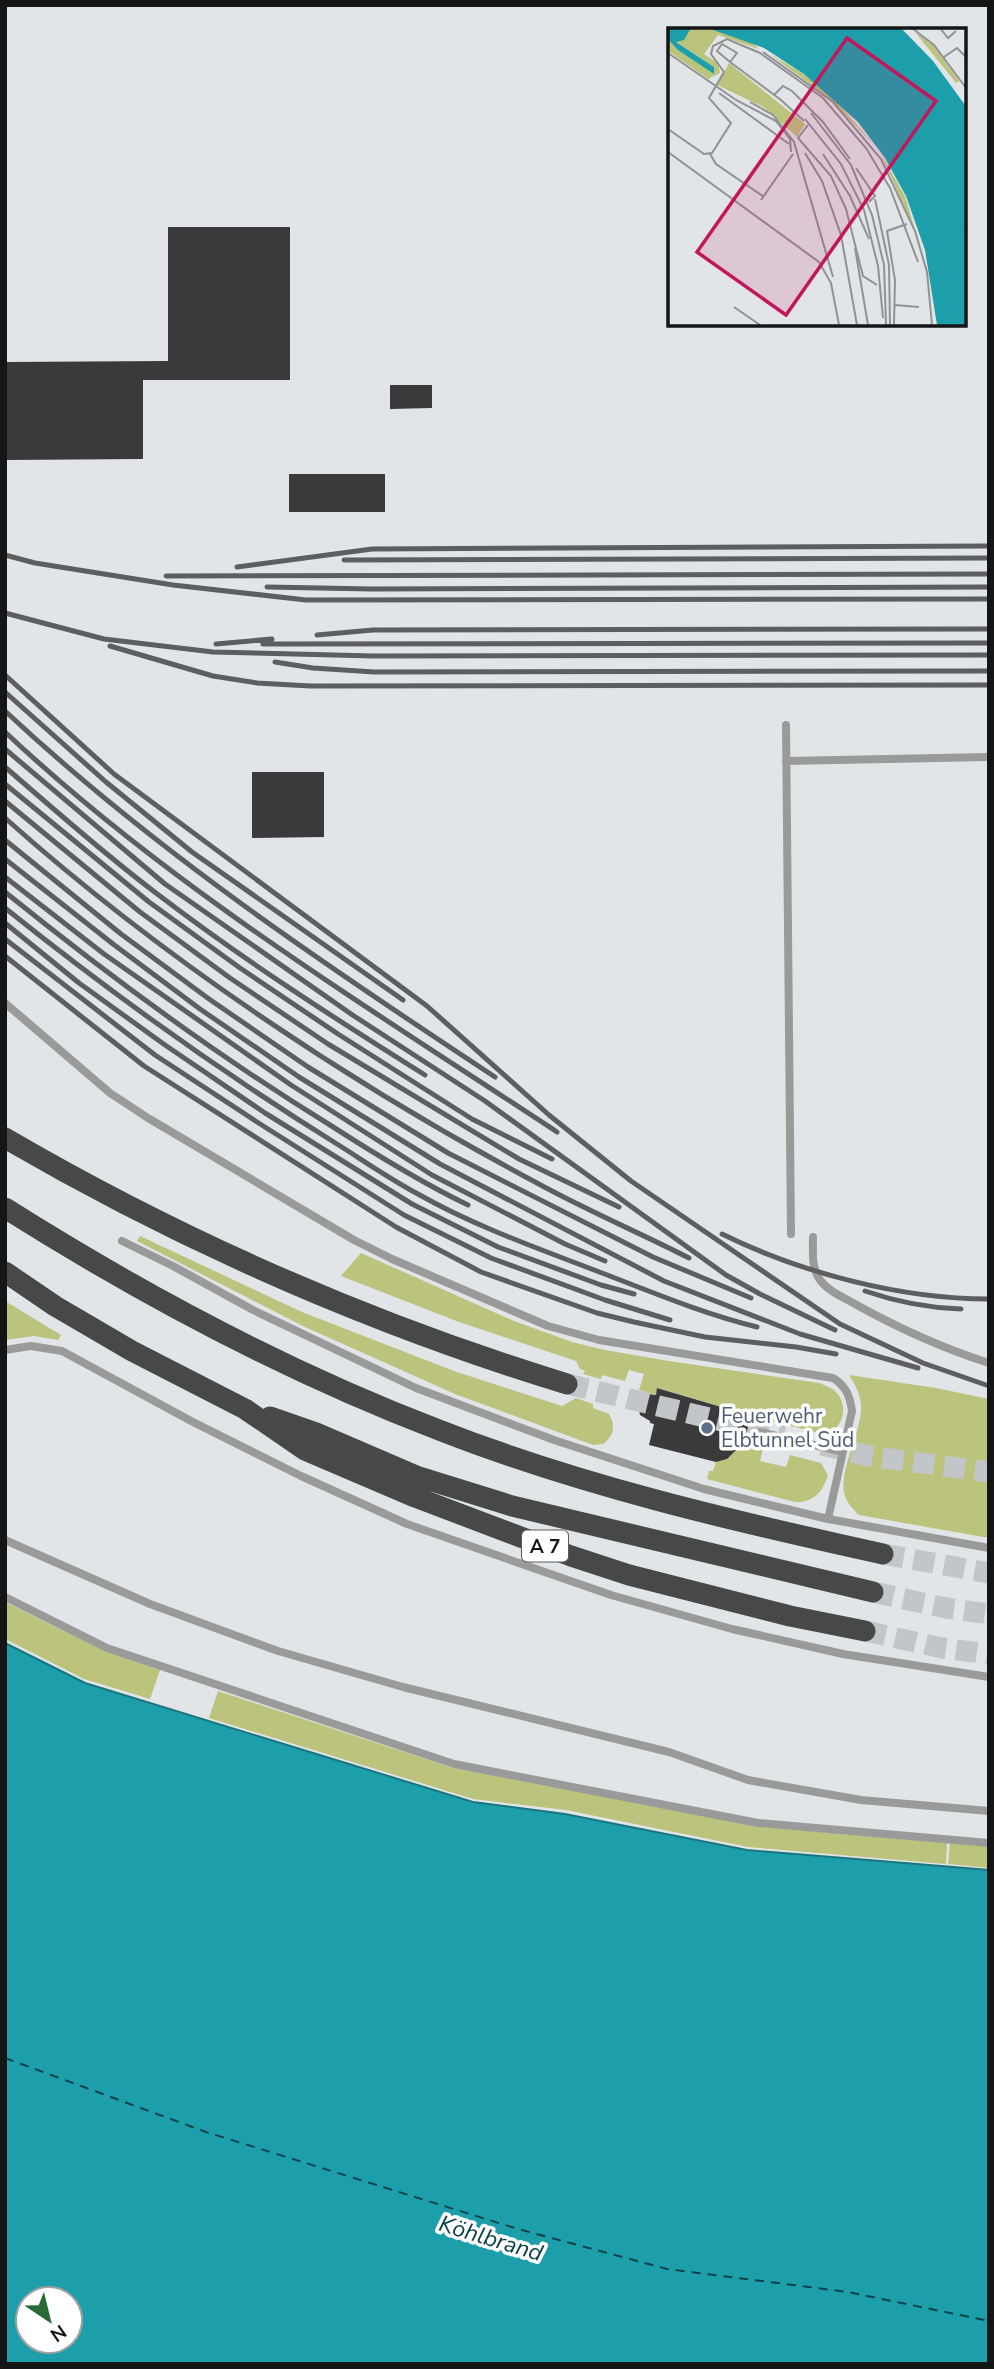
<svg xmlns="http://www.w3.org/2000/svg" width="994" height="2369" viewBox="0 0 994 2369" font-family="'Nunito Sans',sans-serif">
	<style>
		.green { fill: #bcc37d }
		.water { fill: #1d9fab; stroke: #1a767e; stroke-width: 2; fill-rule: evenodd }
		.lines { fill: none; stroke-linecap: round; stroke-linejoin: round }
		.ferry { stroke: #0c4247; stroke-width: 2; stroke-dasharray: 9 7; stroke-linecap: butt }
		.building { fill: #3a3a3d }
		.motorway-tunnel { stroke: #c3c6c8; stroke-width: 21; stroke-dasharray: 21 10; stroke-linecap: butt }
		.service { stroke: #999b9a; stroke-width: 8 }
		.motorway { stroke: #464948; stroke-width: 21 }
		.rail { stroke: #5c5e60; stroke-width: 5 }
		.service-dot { fill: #5c6f8a; stroke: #fff; stroke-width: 2.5 }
		.labels { text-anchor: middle; stroke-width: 7; stroke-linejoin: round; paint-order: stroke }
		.shield { fill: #fff; stroke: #5a5b5c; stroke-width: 2 }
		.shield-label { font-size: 19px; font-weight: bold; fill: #141516 }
		.service-label { font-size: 21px; fill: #4e5e75; stroke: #fff; text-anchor: start }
		.water-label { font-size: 23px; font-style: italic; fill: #0c4247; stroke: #fff }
		.inset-river { fill: none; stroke: #1d9fab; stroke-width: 3.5 }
		.inset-road { fill: none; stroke: #909294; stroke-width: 2 }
		.view { fill: #c2185b; fill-opacity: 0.15; stroke: #c2185b; stroke-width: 3.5 }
		.inset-edge { fill: none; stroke: #141516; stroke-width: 3.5 }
	</style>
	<rect width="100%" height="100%" fill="#e2e5e8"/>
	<!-- green -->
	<path class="green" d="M140,1236l162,76 152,59 108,35 14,-8 17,6v4l16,6c7,12 5,22 -6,30l-10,1 -138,-51 -150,-67 -168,-86z
		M361,1253l153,68 58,21 33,8 64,11 150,22c5,2 11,4 15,7 16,14 10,40 -10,44l-62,-15 -104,-31 -2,7 -17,-5 5,-16 -15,-4 -4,11 -23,-6 -1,4 -18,-5 2,-3 -5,-2 -4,-8 -117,-39 -118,-46z
		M5,1301l56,34 -3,5 -24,-4 -29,4z
		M849,1375l87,13 53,11v139l-130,-23c-6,-6 -14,-14 -15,-23 -4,-22 15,-57 17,-81 1,-14 -5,-25 -12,-36z
		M737,1442l26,6 -3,13 26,6 4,-12 31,8 7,12c-5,17 -15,28 -33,27l-88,-23 2,-8h4l3,-9 11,-3z
		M5,1602l100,49 55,19 -10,29 -66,-20 -79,-40z
		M218,1691l235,77 323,60 171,15 -1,21 -198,-17 -182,-37 -93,-11 -264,-81z
		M950,1842l39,3v23l-41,-4z"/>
	<!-- water -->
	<path class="water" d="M5,1643l80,40 388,119 92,12 182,36 242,20v494h-984zM28,2299h42v42h-42z"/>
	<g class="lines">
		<!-- ferry -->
		<path class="ferry" d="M5,2058l201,74 312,97 149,40 181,23 141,29"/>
	</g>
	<!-- building -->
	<path class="building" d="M168,227h122v153h-147v79l-138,1v-98l163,-1z
		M390,385h42v23l-42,1z
		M289,474h96v38h-96z
		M252,772h72v65l-72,1z
		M657,1388l105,31 -1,7 -5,1 -2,4 4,7 -2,9 -14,-3 -15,15 -11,3 -67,-17 5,-21 -4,-1v-2l-10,-6 -1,-5 3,-12 6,-4 8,1z"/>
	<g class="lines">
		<!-- motorway-tunnel -->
		<path class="motorway-tunnel" d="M567,1384l217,52
			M822,1445l47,11 120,16
			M883,1554l106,19
			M873,1592l73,16 43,6
			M865,1631l77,17 47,6"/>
		<!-- service -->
		<path class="service" d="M786,725l5,509
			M786,761l203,-4
			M5,1003l105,90 38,25 206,122 38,19 156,67 51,14 234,38c13,8 17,18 19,33l-24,108
			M813,1237c0,14 -2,31 7,43 8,11 23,17 35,24 43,24 87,44 134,59
			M122,1241l51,25 80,44 163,78 138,52 150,49 70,17 54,13 161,29
			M5,1350l26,-4 31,5 131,71 108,54 106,48 204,71 121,34 111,25 146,23
			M760,1432l83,20
			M5,1540l145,64 128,47 125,36 266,65 79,28 113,20 128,11
			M5,1597l102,51 347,116 304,59 231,20"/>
		<!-- motorway -->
		<path class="motorway" d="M5,1138c177,103 366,186 562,246
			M5,1208c138,87 282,164 434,222 143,56 294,91 444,124
			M5,1272l50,34 77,45 113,58 60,41 110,47 156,59 58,19 161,41 75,15
			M270,1417l46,16 100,43 96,30 361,86"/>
		<!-- rail -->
		<path class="rail" d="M5,555l30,8 138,22 133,15 683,-1
			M344,560l645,-2
			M237,567l135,-18 617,-3
			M166,576l823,-2
			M267,587l105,2 617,-2
			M5,613l99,26 109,13 161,4 615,-1
			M317,635l56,-5 616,-1
			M216,644l56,-5
			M263,644l726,-1
			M110,646l103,30 44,7 53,3 679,-1
			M275,662l38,6 61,4 615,-1
			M5,675l109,99 313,232 122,109 82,66 209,143 83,39 66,23
			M5,692l101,90 86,70 211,148
			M5,711c150,140 320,254 490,366
			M5,732c166,156 363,275 552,400
			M5,749l160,135 189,132 131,85 241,174 34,19 75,36
			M5,767c50,43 99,87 151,126 86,66 178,125 269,182
			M5,784l144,118 91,66 98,66 134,85 80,40
			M5,801l135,111 90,66 98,66 191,115 100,48
			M5,818c157,140 346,266 532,365 49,27 101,49 152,75
			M5,840l116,94 88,65 99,68 140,86 205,104 98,41
			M5,859l108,85 87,65 99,68 141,87 224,117 136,53 118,34
			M5,877l99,77 187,131 141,90 133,69 40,17
			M5,892c104,84 211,163 325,233 45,29 90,57 138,80
			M5,908c106,85 216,164 332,236 27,17 53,35 81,50 58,33 122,55 184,79 52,20 102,41 155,54
			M5,923l74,60 86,62 100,68 147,91 86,43 103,38 33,9
			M5,939l150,116 102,67 147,93 87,43 114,42 65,20
			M5,956l139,110 252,161 85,45 116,41 37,9 71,15 91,10 40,7
			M722,1234c79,39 179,65 267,65
			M865,1291c32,11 62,17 96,18"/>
	</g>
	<!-- markers -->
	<circle class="service-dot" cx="707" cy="1428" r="7"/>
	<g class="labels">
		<!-- shield labels -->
		<rect class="shield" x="522" y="1530.5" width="46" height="31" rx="5"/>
		<g class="shield-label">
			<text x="545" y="1553">A 7</text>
		</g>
		<!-- service labels -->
		<g class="service-label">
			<text x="721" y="1423">Feuerwehr<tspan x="721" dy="24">Elbtunnel Süd</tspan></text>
		</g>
		<!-- water labels -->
		<g class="water-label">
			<text transform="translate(491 2238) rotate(17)" y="8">Köhlbrand</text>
		</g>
	</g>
	<!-- overview -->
	<g transform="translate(668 28)">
		<rect width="298" height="298" fill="#e2e5e8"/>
		<path d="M23,0l25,2 37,13 6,6 -41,-14 -14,19 14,9 2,10 -12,6 -40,-28v-12l46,35v-7l-39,-26zM247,4l18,13 26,36 -3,2zM102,26l34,20 32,27 40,46 -44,-46zM61,35l76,61 -8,13 -34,-30 -46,-22zM212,124l25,44 27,90 -18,-58z" fill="#bcc37d"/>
		<path d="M0,0h23l-7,12 -8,2 38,25v7l-36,-24 -10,-11zM40,0h193l32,33 32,44v220h-28l-12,-75 -19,-54 -21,-38 -27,-36 -54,-48 -40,-26z" fill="#1d9fab"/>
		<path class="inset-river" d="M166,0l92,115 40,89"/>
		<path class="inset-road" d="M244,0l22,17 32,43M272,0l8,10 8,-7M95,24l70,50 48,57 34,72 12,41 5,53M0,25l68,47 40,21 14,18 1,13M276,29l13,-9 9,9M62,34l7,-9 -15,-9 -5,7 13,11 51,38 23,21M51,65l70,51M106,67l9,-9 9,5 31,31 27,37M82,74l23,13 21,27 39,135M143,85l40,52 21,50 12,50 2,60M137,91l36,45 23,46 14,56 5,52M140,97l-10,13 33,38 15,33 17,67 14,9M0,101l36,25 8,-1 19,-30 -22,-25 15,-26 -13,-18 2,-8 14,-7 33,14 63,45 43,50 24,40 28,74M0,124l151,110 12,21 8,42M137,125l17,28 19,54 16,90M42,126l6,10 48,33M155,126l27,42 19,43M188,140l19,28 -6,6M207,171l14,66 1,60M93,172l32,-46M187,220l13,77M227,277l24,2M66,279l26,18M226,297l1,-45 -8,-49 20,-7"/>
		<path class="view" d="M179,10l89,63 -150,214 -89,-63z"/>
		<rect width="298" height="298" class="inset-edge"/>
	</g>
	<!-- border -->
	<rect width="994" height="2369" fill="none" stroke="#141516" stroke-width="14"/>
	<!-- north arrow -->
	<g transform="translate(49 2320) rotate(145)"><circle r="33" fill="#ffffff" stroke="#a1a1a2" stroke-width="2"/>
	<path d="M0-5L12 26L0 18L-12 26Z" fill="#296b34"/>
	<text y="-10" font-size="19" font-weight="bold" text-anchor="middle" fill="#141516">N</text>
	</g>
</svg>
